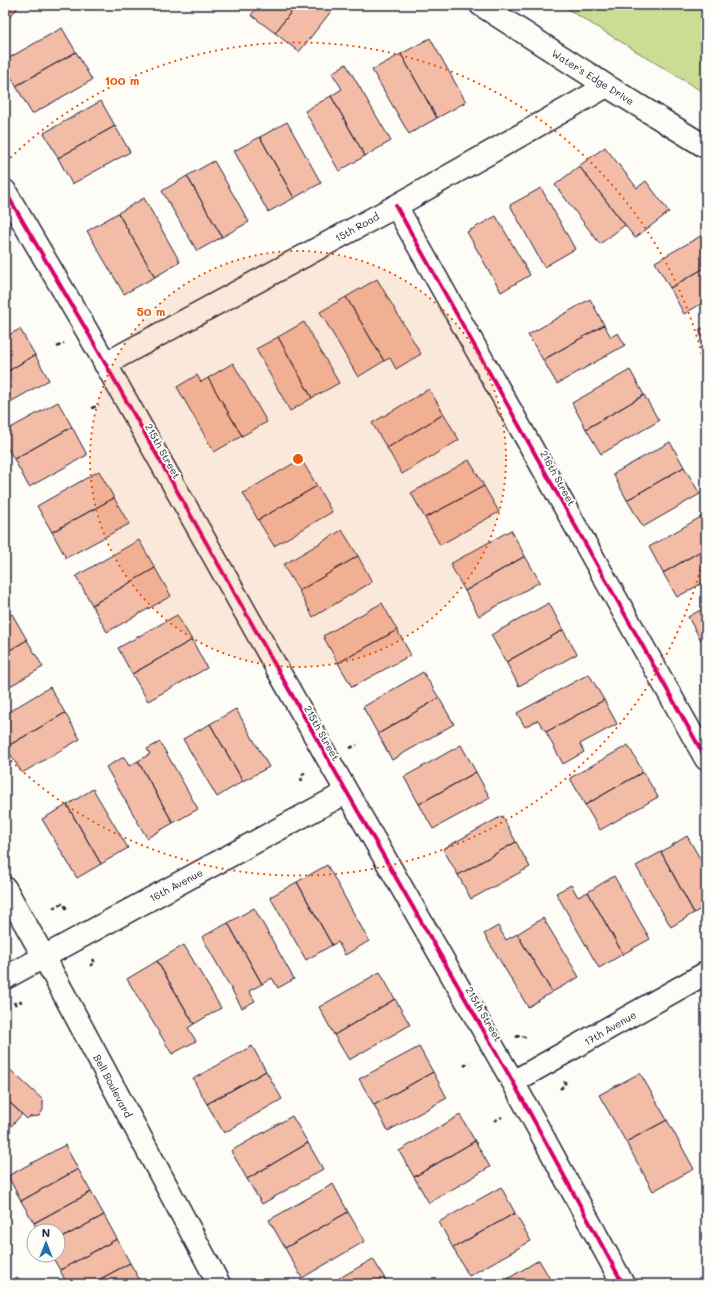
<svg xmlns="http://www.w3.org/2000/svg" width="711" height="1289" viewBox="0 0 711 1289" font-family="Mali,sans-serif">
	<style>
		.green { fill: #cbdd92; stroke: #768066 }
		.building { fill: #f3bca7; stroke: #22223b }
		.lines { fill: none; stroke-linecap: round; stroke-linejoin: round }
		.minor-casing { stroke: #22223b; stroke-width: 25 }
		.path { stroke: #22223b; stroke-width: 2.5; stroke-dasharray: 4 3; stroke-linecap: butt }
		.minor { stroke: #fdfcf7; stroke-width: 22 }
		.cycleway-casing { stroke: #fdfcf7; stroke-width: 6 }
		.cycleway { stroke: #d6006c; stroke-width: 4 }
		.ring { fill: none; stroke: #e8590c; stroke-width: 2; stroke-dasharray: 2 4 }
		.labels { text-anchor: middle; stroke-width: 4; stroke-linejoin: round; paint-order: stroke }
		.street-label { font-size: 10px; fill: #22223b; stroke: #fdfcf7 }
		.centre { fill: #e8590c; stroke: #fdfcf7; stroke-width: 2 }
		.ring-label { font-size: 12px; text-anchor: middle; font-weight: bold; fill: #e8590c; stroke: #fdfcf7; stroke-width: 4; stroke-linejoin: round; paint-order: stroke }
	</style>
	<rect width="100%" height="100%" fill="#fdfcf7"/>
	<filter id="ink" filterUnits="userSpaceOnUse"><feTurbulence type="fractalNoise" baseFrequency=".025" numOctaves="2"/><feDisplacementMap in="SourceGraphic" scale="8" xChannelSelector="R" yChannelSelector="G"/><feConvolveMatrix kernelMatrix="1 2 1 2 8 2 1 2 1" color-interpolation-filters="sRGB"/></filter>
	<g filter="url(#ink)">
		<!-- green -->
		<path class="green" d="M561,5h145v89z"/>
		<!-- building -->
		<path class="building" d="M5,5h15l-15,17z
			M259,5h37l-21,28 -24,-18z
			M296,5h40l-37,47 -24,-19z
			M62,28l14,24 -60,34 -11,-20v-6z
			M430,38l36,64 -29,16 -36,-64z
			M76,52l16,28 -60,34 -16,-28z
			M401,54l36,64 -28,16 -37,-64z
			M346,64l45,77 -26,15 -34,-60 11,-7 -10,-16z
			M331,96l34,60 -26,15 -34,-60z
			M101,101l14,25 -57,32 -14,-25z
			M287,122l34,61 -27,15 -34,-61z
			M115,126l15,26 -58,32 -14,-26z
			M260,137l34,61 -26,14 -34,-61z
			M605,147l32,41 9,-7 23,31 -34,26 -56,-72z
			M214,161l35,61 -27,15 -35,-61z
			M579,166l46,59 -25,19 -45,-59z
			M187,176l35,61 -25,14 -35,-60z
			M541,188l34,61 -31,18 -34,-62z
			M144,198l36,64 -25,15 -37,-64z
			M118,213l37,64 -31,17 -37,-63z
			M496,216l34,59 -29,17 -34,-60z
			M706,233v34l-36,21 -15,-26z
			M706,267v34l-22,13 -14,-26z
			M377,279l44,75 -25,15 -6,-11 -6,3 -38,-64z
			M346,297l38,64 -26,16 -38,-65z
			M590,299l14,26 -61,35 -15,-25z
			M304,322l35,61 -27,15 -34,-61z
			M604,325l7,12 7,-4 7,12 -68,39 -14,-24z
			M706,326v18l-7,-14z
			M20,329l15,26 -30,18v-36z
			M278,337l34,61 -22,13 -34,-62z
			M35,355l14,25 -44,25v-32z
			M233,363l34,59 -25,14 -34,-58z
			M630,370l14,25 -58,34 -14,-26z
			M197,375l4,7 7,-4 34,58 -28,16 -37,-65z
			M429,389l15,25 -57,34 -15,-25z
			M644,395l15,26 -58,33 -15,-25z
			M58,402l14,25 -58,32 -9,-15v-13z
			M444,414l15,26 -57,34 -15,-26z
			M72,427l15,28 -58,32 -15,-28z
			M670,442l14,25 -57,33 -14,-26z
			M301,459l16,27 -59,34 -15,-27z
			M469,460l15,26 -59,32 -14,-25z
			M684,467l16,27 -57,33 -16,-27z
			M99,471l15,27 -62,34 -15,-26z
			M317,486l15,26 -58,34 -16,-26z
			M484,486l15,26 -59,33 -15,-27z
			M114,498l15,26 -63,34 -14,-26z
			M706,514v34l-43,25 -14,-26z
			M342,530l16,26 -59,35 -16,-26z
			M511,530l14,26 -60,35 -15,-27z
			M139,540l16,28 -63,37 -16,-29z
			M706,548v33l-29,16 -14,-24z
			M358,556l14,26 -59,35 -14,-26z
			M525,556l15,26 -61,34 -14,-25z
			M155,568l16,28 -64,36 -15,-27z
			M382,603l15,27 -59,33 -15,-27z
			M549,603l14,27 -57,32 -15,-27z
			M706,607v35l-3,2 -15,-27z
			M12,614l15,26 -22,13v-35z
			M177,615l15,25 -60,34 -14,-26z
			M397,630l14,25 -59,32 -14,-24z
			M563,630l14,24 -58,32 -13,-24z
			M27,640l16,27 -38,22v-36z
			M192,640l15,28 -59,33 -16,-27z
			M423,672l16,26 -61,36 -15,-27z
			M589,674l15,26 -58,32 -8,-12 -13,7 -8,-14z
			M50,687l15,26 -59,34 -1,-3v-30z
			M439,698l15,26 -62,36 -14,-26z
			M604,700l13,24 -37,20 4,8 -21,12 -17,-32z
			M236,709l33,58 -26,14 -33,-57z
			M65,713l15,26 -58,34 -16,-26z
			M210,724l33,57 -26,16 -34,-58z
			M160,742l38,67 -25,14 -35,-62 12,-7 -3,-5z
			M461,745l15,27 -57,32 -15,-27z
			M628,745l15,27 -58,33 -15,-27z
			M124,757l5,9 9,-5 35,62 -26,15 -41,-71z
			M476,772l14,26 -57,31 -14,-25z
			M643,772l15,25 -58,33 -15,-25z
			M93,789l35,59 -27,16 -34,-59z
			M67,805l34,59 -24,14 -35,-59z
			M502,816l14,26 -58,33 -15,-26z
			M687,836l19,33v37l-12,7 -33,-61z
			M516,842l14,25 -59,32 -13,-24z
			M661,852l33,61 -23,14 -35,-61z
			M327,865l42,76 -24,14 -7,-13 -6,3 -35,-63z
			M614,876l36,63 -27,15 -35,-62z
			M297,882l35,63 -26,15 -36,-63z
			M571,885l7,12 10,-5 35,62 -24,14 -43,-75z
			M254,908l40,71 -16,9 -6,-10 -10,6 -34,-61z
			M543,918l36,59 -27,15 -35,-58z
			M228,923l34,61 -13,7 6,10 -13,7 -40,-71z
			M498,926l8,14 11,-6 35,58 -24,15 -44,-73z
			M184,945l37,63 -27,16 -37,-63z
			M157,961l37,63 -6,4 8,13 -24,13 -45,-75z
			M380,972l15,27 -61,36 -15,-28z
			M395,999l15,26 -61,35 -15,-25z
			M252,1046l14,25 -59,33 -14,-25z
			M419,1047l14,25 -59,33 -15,-26z
			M5,1065l39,36 -1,1v8l-4,6 -10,1 -2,2 -22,-21z
			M266,1071l16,28 -58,34 -17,-29z
			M433,1072l14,26 -59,33 -14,-26z
			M640,1073l27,47 -41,22 -27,-47z
			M5,1098l17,16 -17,19z
			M460,1115l15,26 -61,36 -15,-26z
			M292,1116l16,27 -61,36 -16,-28z
			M667,1120l27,49 -41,22 -27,-49z
			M475,1141l15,26 -61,36 -15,-26z
			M308,1143l15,26 -61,35 -15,-25z
			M65,1145l13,24 -57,32 -13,-25z
			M78,1169l13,23 -57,31 -13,-22z
			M333,1184l15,28 -63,36 -16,-28z
			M501,1187l14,26 -62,35 -14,-26z
			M91,1192l13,23 -46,25v-9h-20l-4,-8z
			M348,1212l17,29 -63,37 -17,-30z
			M515,1213l16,28 -62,35 -16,-28z
			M104,1215l13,24 -57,31 -9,-15h7v-15z
			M117,1239l13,24 -39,21h-24l-7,-14z
			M373,1259l15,25h-59z
			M539,1260l14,24h-54z
			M130,1263l12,21h-51z"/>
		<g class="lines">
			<!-- minor casing -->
			<g class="minor-casing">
				<path id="minor" d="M481,5l126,81 99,61
					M5,191l82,140 241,428 185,323 110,202
					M396,206l310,553
					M105,364l291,-158 211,-120
					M5,888l39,69 175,327
					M5,978l342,-186
					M513,1082l193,-109"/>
			</g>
			<!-- path -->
			<path class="path" d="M57,347l7,-4
				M92,408l7,-3
				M350,748l7,-3
				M302,782l-1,-5 4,-5
				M53,908l10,-5 5,8
				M90,966l5,-3 -2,-4
				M14,1002l1,2 7,-3
				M516,1037l5,-2 7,4
				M464,1066l6,-4
				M560,1089l5,-4v-4
				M494,1121l8,-4"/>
			<!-- minor -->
			<use href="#minor" class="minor"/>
			<!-- cycleway casing -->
			<g class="cycleway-casing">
				<path id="cycleway" d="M5,191l82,140 241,428 185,323 110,202
					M396,206l310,553"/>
			</g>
			<!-- cycleway -->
			<use href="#cycleway" class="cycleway"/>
		</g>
	</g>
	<!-- distance rings -->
	<circle cx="298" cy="459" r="208" fill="#e8590c" fill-opacity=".12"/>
	<g class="ring">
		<circle cx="298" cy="459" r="208"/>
		<path d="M706 546A417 417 0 0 1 6 756M6 162A417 417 0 0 1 706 372"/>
	</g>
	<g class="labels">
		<!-- street labels -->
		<g class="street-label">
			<text transform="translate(593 77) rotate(32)" y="4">Water's Edge Drive</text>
			<text transform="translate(357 227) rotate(-29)" y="4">15th Road</text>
			<text transform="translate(163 451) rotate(61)" y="4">215th Street</text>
			<text transform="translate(558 478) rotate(61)" y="4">216th Street</text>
			<text transform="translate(322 733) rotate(61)" y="4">215th Street</text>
			<text transform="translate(176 885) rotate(-28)" y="4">16th Avenue</text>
			<text transform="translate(484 1014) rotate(60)" y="4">215th Street</text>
			<text transform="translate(610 1028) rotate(-30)" y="4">17th Avenue</text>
			<text transform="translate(113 1086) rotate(62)" y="4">Bell Boulevard</text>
		</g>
	</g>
	<circle cx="298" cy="459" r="6" class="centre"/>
	<g class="ring-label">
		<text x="122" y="85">100 m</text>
		<text x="151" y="316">50 m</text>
	</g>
	<!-- margin -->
	<rect width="711" height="1289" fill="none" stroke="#fdfcf7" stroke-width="20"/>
	<rect x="10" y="10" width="691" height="1269" fill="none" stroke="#22223b" stroke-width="1.5" filter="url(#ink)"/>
	<!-- north arrow -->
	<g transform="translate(46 1243)"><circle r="19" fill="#fdfcf7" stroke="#a5a5ac"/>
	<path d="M0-3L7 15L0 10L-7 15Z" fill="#1f6fb2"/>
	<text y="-6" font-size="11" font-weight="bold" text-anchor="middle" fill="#22223b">N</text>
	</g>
</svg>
